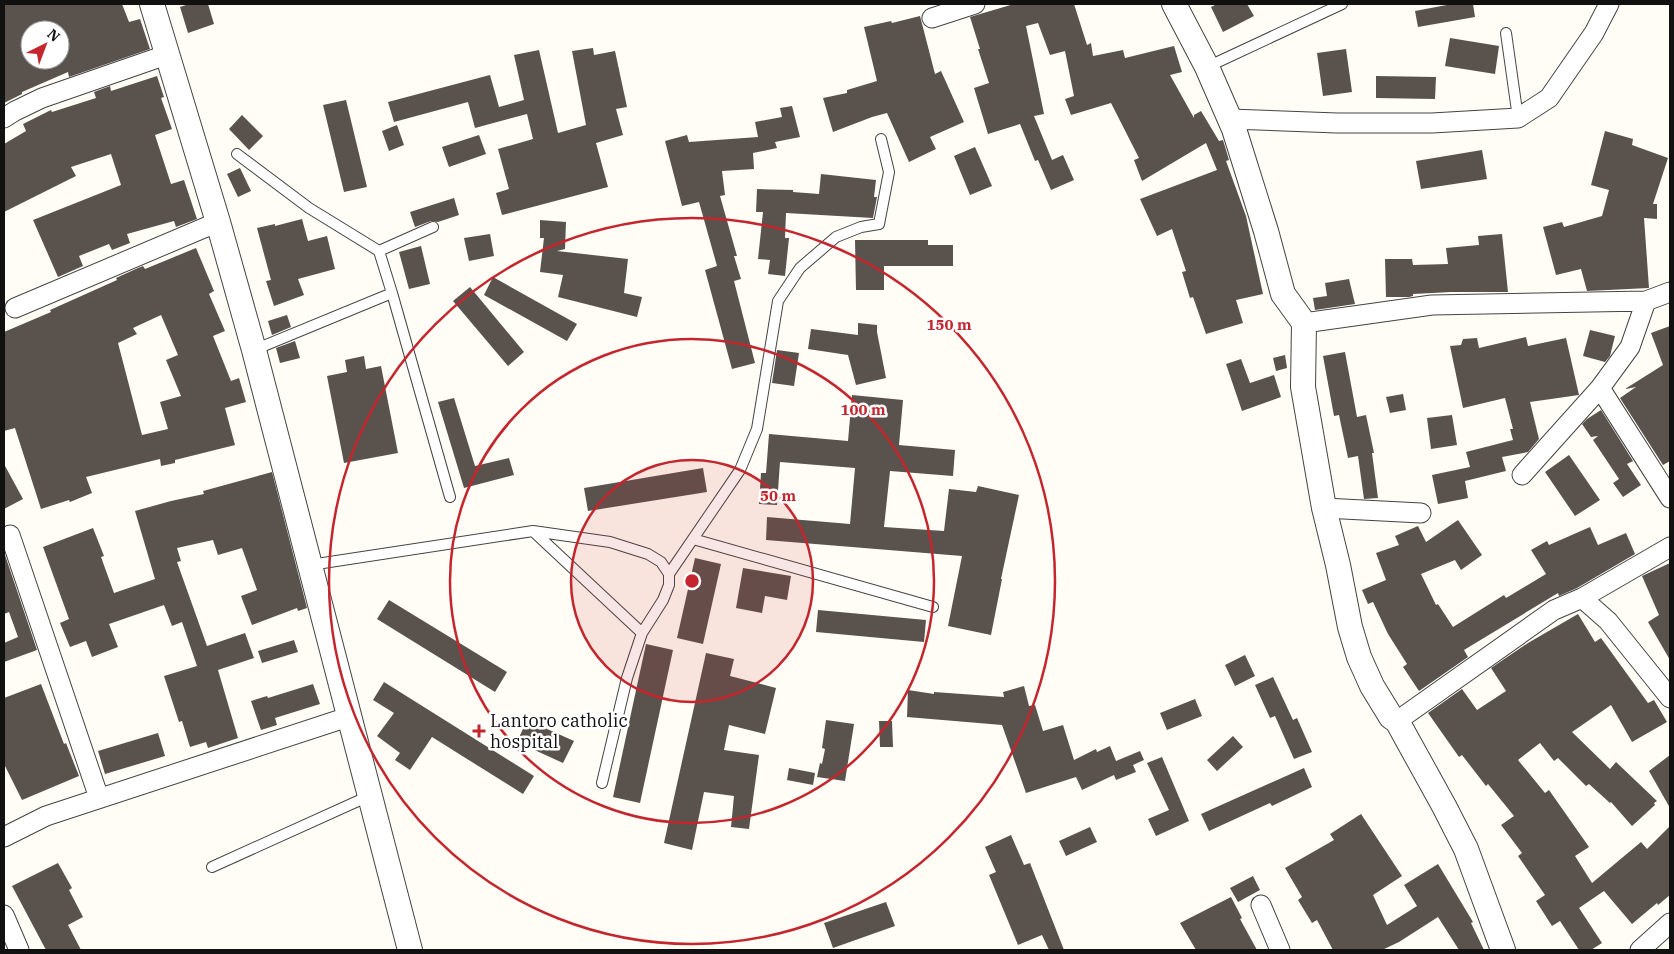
<svg xmlns="http://www.w3.org/2000/svg" width="1674" height="954" viewBox="0 0 1674 954" font-family="'IBM Plex Serif',serif">
	<style>
		.building { fill: #5a524d; fill-rule: evenodd }
		.lines { fill: none; stroke-linecap: round; stroke-linejoin: round }
		.service-casing { stroke: #444; stroke-width: 12 }
		.minor-casing { stroke: #444; stroke-width: 21 }
		.tertiary-casing { stroke: #444; stroke-width: 26 }
		.service { stroke: #fff; stroke-width: 10 }
		.minor { stroke: #fff; stroke-width: 19 }
		.tertiary { stroke: #fff; stroke-width: 24 }
		.ring { fill: none; stroke: #c4262e; stroke-width: 2.5 }
		.poi-dot { fill: #c4262e; stroke: #fff; stroke-width: 2 }
		.labels { text-anchor: middle; stroke-width: 5; stroke-linejoin: round; paint-order: stroke }
		.poi-label { font-size: 18px; fill: #111; stroke: #fff; text-anchor: start }
		.centre { fill: #c4262e; stroke: #fff; stroke-width: 2.5 }
		.ring-label { font-size: 15px; text-anchor: middle; font-weight: bold; fill: #c4262e; stroke: #fff; stroke-width: 5; stroke-linejoin: round; paint-order: stroke }
	</style>
	<rect width="100%" height="100%" fill="#fffdf5"/>
	<!-- building -->
	<path class="building" d="M4,4h118l7,18 11,-3 10,30 -81,28 -1,-5 -46,20v2l-18,9zM30,30h30v30h-30z
		M189,4h19l6,20 -26,9 -8,-26z
		M1014,4h60l13,41 4,-2 2,13 30,-6 2,8 49,-12 8,26 -12,3 24,43v-3l7,-4 18,30 4,-1 6,20 -3,1 20,55 17,78 -27,6 7,23 -37,11 -13,-37 -3,1 -8,-26 4,-1 -14,-42 -15,7 -17,-37 77,-29 -11,-27 -64,38 -8,-21 5,-2 -28,-55 -40,12 -6,-16 9,-3 -9,-45 -15,4 -12,-32 -12,3 18,88 -10,2 18,44 11,-5 11,25 -23,10 -13,-30 -3,1 -15,-37 -32,10 -14,-46 15,-5 -11,-34h2l-10,-32z
		M1217,4h30l7,12 -31,16 -12,-25z
		M1452,4h21l2,13 -57,10 -3,-16z
		M920,16l15,58 6,-3 23,51 -34,15 6,12 -27,13 -22,-49 -15,4 -39,15 -10,-34 24,-5v-3l30,-9 -13,-54 27,-6 1,2z
		M1450,38l49,8 -4,28 -50,-8z
		M593,48l1,7 21,-4 12,56 -11,2 7,26 -27,8 12,44 -106,28 -6,-22 13,-4 -11,-40 35,-10 -6,-25 -52,14 -7,-26 -74,20 -6,-20 102,-27 9,32 25,-7 -10,-45 25,-5 19,83 28,-8 -14,-74z
		M1346,49l6,43 -29,4 -6,-43z
		M157,76l7,21 -3,1 11,31 -17,6 16,49 13,-4 13,39 -21,8 -2,-6 -47,13 3,9 -18,7 -3,-6 -30,12 4,10 -25,11 -25,-57 88,-35 -10,-31 -40,13 5,9 -72,36v-68l22,-13 -3,-7 28,-14 1,2 44,-14 -2,-6 16,-6 1,5z
		M1376,76l60,1 -1,22 -59,-1z
		M346,100l21,87 -23,5 -21,-87z
		M792,106l8,31 -25,5 2,6 -24,5 1,16 -32,2 3,24 -5,1 17,60h-3l7,23 -7,2 21,82 -23,6 -27,-99 12,-4 -18,-64 -17,4 -17,-65 22,-6 2,7 69,-5 -3,-15 27,-5 -2,-9z
		M242,115l21,21 -14,14 -20,-21z
		M397,125l7,20 -15,6 -7,-20z
		M1605,131l28,8 -1,6 36,13 -15,46h4v15l-13,-1 5,70 -62,3 -6,-22 -25,6 -13,-48 19,-5 2,5 38,-11 7,-26 -18,-5z
		M479,135l7,19 -37,13 -7,-20z
		M975,147l17,39 -22,9 -16,-39z
		M1482,150l5,29 -66,10 -5,-28z
		M240,168l11,23 -13,6 -11,-23z
		M821,174l55,6 -2,17h3l-4,21 -87,-5 -1,25h4l-4,38 -17,-2 2,-14 -12,-1 5,-47h-7l1,-23 36,1v2l26,2z
		M454,198l5,17 -21,7 -7,-1 -16,6 -5,-15z
		M302,219l6,22 19,-5 8,33 -37,10 6,16 -30,11 -8,-25 5,-1 -14,-52 18,-4v2z
		M540,220l26,2 -1,27 -8,2 71,8 -4,34 18,4 -5,20 -79,-20 5,-22 -23,-3 4,-34h-4z
		M490,234l4,22 -25,5 -5,-23z
		M1502,234l6,58h-57l-38,2v2l-4,1h-23l-1,-38h27l1,6 35,-1 -2,-16 33,-3 -1,-9z
		M855,240h73v5h25v21h-69v24h-28z
		M421,246l9,38 -21,5 -10,-37z
		M196,248l18,43 -5,3 16,37 -12,5 18,45 8,-3 7,24 -21,6 10,37 -60,15v3l-14,3 -1,-7 -74,18 6,16 -22,9 -1,-2 -28,9 -26,-81 -11,3v-99l47,-20 -1,-2 67,-30 -1,-2 22,-10 5,-2 2,3zM161,315l17,40 -12,5 15,36 -21,6 8,27 -26,6 -24,-92 19,-9 -4,-6z
		M493,277l84,47 -10,17 -83,-46z
		M1349,279l6,25 -40,6 -2,-12 14,-2 -2,-13z
		M470,287l54,65 -16,14 -55,-65z
		M287,315l4,12 -19,8 -4,-14z
		M858,323l19,2v7l9,46 -30,7 -8,-30 -40,-6 3,-20 47,6z
		M1670,326v135l-7,4 -43,-67 16,-11 -11,2 38,-24 -12,-32z
		M1590,330l25,6 -5,20 -5,6 -22,-6z
		M1526,337l2,9 38,-8 13,57 -49,7 9,37 -11,13 -26,5 4,14 -41,10 3,17 -30,6 -6,-29 38,-8 -4,-15 47,-12 -3,-11h3l-8,-31 -42,10 -13,-62 11,-1 2,-6 14,-1 2,10z
		M295,341l5,17 -20,5 -4,-15z
		M777,350l22,3 -5,33 -22,-3z
		M1345,352l12,65 9,-2 8,38h-2l6,45 -14,1 -6,-43 -10,2 -9,-43 -5,1 -11,-60z
		M1285,355l2,13 -11,3 -3,-13z
		M364,356l2,13 15,-3 17,87 -54,10 -17,-87 20,-4 -2,-12z
		M1241,359l9,24 24,-8 7,22 -39,14 -16,-47z
		M1403,394l3,16 -16,3 -4,-16z
		M852,395l51,5 -4,45 56,5 -2,26 -63,-5 -6,56 60,4 5,-42 27,3 2,-6 41,9 -18,84h1l-11,56 -43,-9 14,-70 -196,-16 1,-23 83,7 5,-56 -75,-6 -3,43 -18,-1 2,-31h5l3,-39 79,7z
		M454,398l21,68 34,-8 5,17 -50,13 -26,-86z
		M1601,410l32,51 -6,3 14,21 -18,12 -10,-14 6,-4 -26,-39 5,-4 -7,1 -9,-13 5,-5z
		M1452,415l5,30 -26,4 -4,-31z
		M1569,455l31,45 -25,16 -30,-44z
		M4,464l19,35 -19,10z
		M703,468l4,24 -119,19 -4,-23z
		M272,472l35,136 -9,3 -1,-3 -45,17 -11,-29 16,-6 -15,-42 -24,7 -5,-15 -36,8 4,13 -4,1 30,84 38,-13 9,25 -36,12 20,68 -30,10 -2,-6 -16,5 -8,-26 -3,1 -15,-46 33,-10 -15,-44 -10,4 -8,-21 -55,19 9,23 -26,10 -6,-16 -16,6 -10,-24 9,-4 -26,-72 50,-19 11,28 -3,1 13,36 41,-14 -20,-68 36,-10 33,-7 -1,-3z
		M1458,520l24,35 -21,15 -6,-10 -34,14 15,31 2,-1 15,23 51,-32 2,3 40,-24 -15,-24 16,-9 2,4 41,-18 8,18 28,-12 9,21 -58,34 -18,8 -1,-3 -94,57 4,7 -49,34 -16,-24 4,-3 -19,-30 -15,-32 -5,2 -6,-14 24,-10 -10,-27 23,-8 -4,-9 23,-10 8,16z
		M4,552l33,98 -33,12v-19l14,-6 -9,-25 -5,2z
		M695,558l26,6 -18,80 -26,-6z
		M1670,563v97l-22,-38 11,-7 -17,-39z
		M743,568l48,8 -4,24 -22,-4 -3,17 -26,-5z
		M389,600l118,72 -12,20 -118,-73z
		M818,610l108,10 -2,22 -108,-10z
		M1578,614l17,28 6,-4 47,65 6,-3 13,22 -35,20 -21,-37 -39,27 38,37 6,-7 41,39 -3,2 1,2 -23,21 -21,-24 -1,1 -21,-19 -3,2 -28,-28 -4,3 -14,-18 -22,17 27,33 4,-3 40,57 -14,9 17,27 49,-41 6,7 23,-23v69l-12,10 -1,-2 -25,21 -28,-33 -25,17 23,35 -11,7h-12l-19,-29 -8,5 -16,-25 9,-6 -27,-39 4,-3 -21,-28 13,-9 -26,-32 -2,2 -24,-31 -3,2 -31,-44 34,-24 15,21 29,-19 -15,-23 37,-25z
		M294,640l4,12 -36,11 -4,-12z
		M646,644l27,6 -33,153 -27,-6z
		M706,653l28,6 -4,17 46,12 -11,46 -36,-9 -5,25 35,5 -10,74 -18,-2 3,-31 -30,-4 -12,58 -28,-7z
		M1245,655l10,21 -20,10 -10,-21z
		M1273,677l20,43 4,-2 15,34 -18,7 -19,-43 -5,2 -15,-33z
		M384,682l150,94 -11,18 -91,-57 -22,33 -15,-10 5,-7 -23,-17 17,-23 -21,-13z
		M41,684l23,60 2,-1 13,33 -57,24 -18,-36v-66z
		M313,684l7,20 -45,14 2,7 -16,5 -10,-29 16,-5 1,2z
		M1024,686l5,20 6,-1 8,26 20,-6 11,35 22,-11 1,3 13,-6 6,15 24,-10 4,9 -11,5 3,7 -20,8 -2,-5 -32,15 -6,-13 -50,16 -24,-68 -95,-8 1,-27 26,4v-2l70,5 -1,-5z
		M1195,699l7,17 -35,14 -7,-17z
		M527,720l47,21 -11,22 -46,-21z
		M826,720l28,4 -9,57 -28,-4 3,-14 2,1 3,-15 -3,-1z
		M879,721h13l1,26h-13z
		M158,733l7,23 -60,18 -7,-23z
		M1233,736l10,11 -26,24 -10,-11z
		M1670,755v53l-21,-37z
		M1162,757l27,64 -33,15 -8,-17 21,-9 -22,-47z
		M789,768l26,5 -2,12 -26,-5z
		M1304,768l8,19 -40,19 -2,-3 -61,28 -8,-17z
		M1361,814l41,62 -29,19 14,30 30,-19 -13,-21 34,-21 35,58 -2,1 13,27h-25l-21,-33 -39,25 -17,8h-49l-16,-30 -5,3 -14,-23 4,-3 -17,-29 49,-28 -4,-6z
		M1090,827l7,15 -31,14 -7,-15z
		M1011,835l13,30 6,-2 34,87h-15l-7,-15 -24,10 -29,-70 7,-3 -11,-25z
		M58,863l14,25 -3,2 14,27 -15,8 13,25h-35l-34,-64z
		M1253,876l7,14 -22,12 -8,-14z
		M1231,897l11,21 -2,1 17,31h-61l-16,-27z
		M886,902l9,24 -62,22 -9,-25z"/>
	<g class="lines">
		<!-- service casing -->
		<g class="service-casing">
			<path id="service" d="M1506,33l12,85
				M1207,67l135,-63
				M237,154l72,54 70,43
				M392,293l58,204
				M254,350l138,-57 -13,-42 54,-24
				M533,531l109,102
				M693,539l240,68
				M310,565l223,-34 77,11 38,12 13,8 8,12v11l-6,15 -21,33 -15,45 -25,105
				M669,574l71,-104 17,-41 21,-128 22,-33 36,-31 25,-10 18,-3 10,-52 -8,-33
				M212,867l157,-71"/>
		</g>
		<!-- minor casing -->
		<g class="minor-casing">
			<path id="minor" d="M932,18l43,-14
				M4,118l11,-7 27,-13 124,-43
				M1230,119l107,4h95l86,-5 31,-20 45,-65 15,-29
				M15,308l203,-86
				M1304,323l128,-18 214,-4 24,-9
				M1600,388l70,110
				M1522,475l78,-87 30,-41 16,-46
				M1324,508l97,5
				M10,535l89,263
				M1582,598l88,-51
				M1397,721l157,-111 28,-12 26,23 62,77
				M4,837l42,-21 302,-99
				M1261,905l19,45
				M4,915l15,35
				M1640,950l30,-27"/>
		</g>
		<!-- tertiary casing -->
		<g class="tertiary-casing">
			<path id="tertiary" d="M152,4l66,218 36,128 156,600
				M1174,4l33,63 27,62 32,102 17,63 21,29 -1,64 21,121 14,57 12,62 9,30 13,29 19,31 6,4 47,85 22,43 37,101"/>
		</g>
		<!-- service -->
		<use href="#service" class="service"/>
		<!-- minor -->
		<use href="#minor" class="minor"/>
		<!-- tertiary -->
		<use href="#tertiary" class="tertiary"/>
	</g>
	<!-- distance rings -->
	<circle cx="692" cy="581" r="121" fill="#c4262e" fill-opacity=".12"/>
	<g class="ring">
		<circle cx="692" cy="581" r="121"/>
		<circle cx="692" cy="581" r="242"/>
		<circle cx="692" cy="581" r="363"/>
	</g>
	<!-- markers -->
	<path class="poi-dot" d="M476.5 723.5h5v5h5v5h-5v5h-5v-5h-5v-5h5z"/>
	<g class="labels">
		<!-- poi labels -->
		<g class="poi-label">
			<text x="490" y="727">Lantoro catholic<tspan x="490" dy="21">hospital</tspan></text>
		</g>
	</g>
	<circle cx="692" cy="581" r="8" class="centre"/>
	<g class="ring-label">
		<text x="949" y="330">150 m</text>
		<text x="863" y="415">100 m</text>
		<text x="778" y="501">50 m</text>
	</g>
	<!-- border -->
	<rect width="1674" height="954" fill="none" stroke="#111111" stroke-width="10"/>
	<!-- north arrow -->
	<g transform="translate(45 45) rotate(42)"><circle r="24" fill="#ffffff" stroke="#a0a0a0"/>
	<path d="M0-4L9 19L0 12L-9 19Z" fill="#c4262e"/>
	<text y="-8" font-size="14" font-weight="bold" text-anchor="middle" fill="#111111">N</text>
	</g>
</svg>
